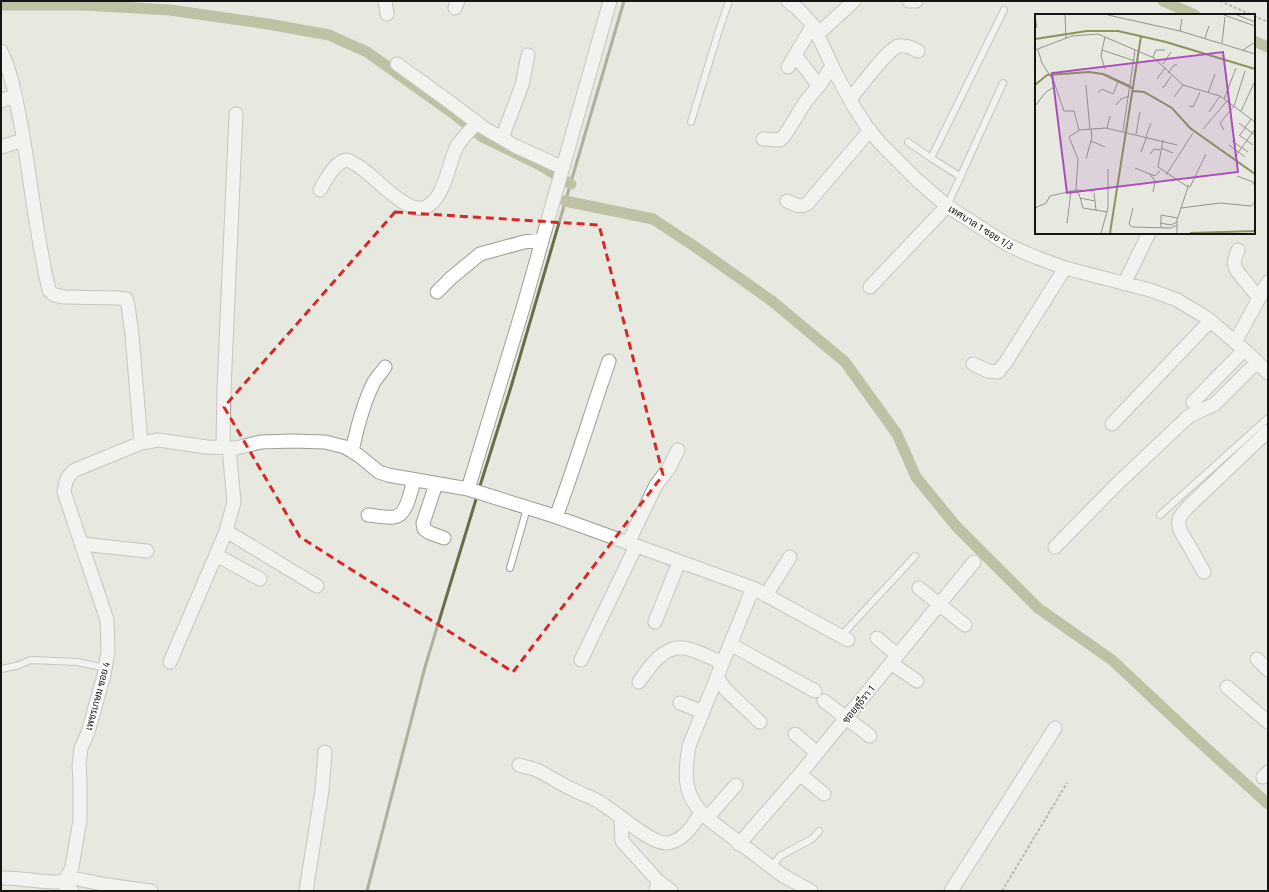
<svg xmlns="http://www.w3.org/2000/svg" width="1269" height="892" viewBox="0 0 1269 892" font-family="'Fira Sans Condensed',Sarabun,sans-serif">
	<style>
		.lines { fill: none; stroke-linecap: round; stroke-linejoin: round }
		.stream { stroke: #6a6d48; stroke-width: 3 }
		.canal { stroke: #8f925e; stroke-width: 11 }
		.service-casing { stroke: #9d9e96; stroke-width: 8 }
		.minor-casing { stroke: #9d9e96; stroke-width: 15 }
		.path { stroke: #7f807a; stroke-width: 2; stroke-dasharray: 3 2; stroke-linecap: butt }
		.service { stroke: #fff; stroke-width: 6 }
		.minor { stroke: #fff; stroke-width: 13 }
		.marked { fill: none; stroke: #d62828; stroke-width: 3; stroke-dasharray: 8 5; stroke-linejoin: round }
		.labels { text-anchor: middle; stroke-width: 3.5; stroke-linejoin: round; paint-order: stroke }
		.street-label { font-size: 10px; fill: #151613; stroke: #fff }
		.inset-river { fill: none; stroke: #8f925e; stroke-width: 2 }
		.inset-road { fill: none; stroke: #93948e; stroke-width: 1 }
		.view { fill: #aa4fba; fill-opacity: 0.15; stroke: #aa4fba; stroke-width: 2 }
		.inset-edge { fill: none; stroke: #151613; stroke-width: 2 }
	</style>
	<rect width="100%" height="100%" fill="#e7e8e0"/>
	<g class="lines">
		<!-- stream -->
		<path class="stream" d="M479,489l32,-102 113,-386
			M367,891l58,-224 52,-171"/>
		<!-- canal -->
		<path class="canal" d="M1163,1l32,14
			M1,5h84l85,5 98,14 61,11 38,17 87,62 27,22 59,29 31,19
			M1254,41l14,6
			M565,201l88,18 41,27 78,55 73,61 52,72 19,43 40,49 82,82 74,52 80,75 76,69"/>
		<!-- service casing -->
		<g class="service-casing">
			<path id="service" d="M691,122l28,-92 10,-29
				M908,142l23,16 30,19
				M931,158l73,-148
				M947,206l56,-123
				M1160,515l108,-97
				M510,568l17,-60
				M841,636l74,-80
				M1,669l15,-3 15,-6 46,2 29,6
				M771,868l9,-12 32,-17 7,-8"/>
		</g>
		<!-- minor casing -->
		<g class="minor-casing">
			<path id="minor" d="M385,1l2,13
				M788,1l10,8 15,16 24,51 17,31 13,20 13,16 37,37 30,26 61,39 27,12 30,11 85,22 27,10 30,18 42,36 19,19
				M909,1h7
				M455,8l3,-7
				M818,34l36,-33
				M1,51c11,23 15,49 20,74 10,55 15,111 28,165l5,5 11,2 53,1 8,1 2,6 4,30 9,108
				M795,55l24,31
				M397,64l54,39 33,25 31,18 48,22
				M788,67l25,-42
				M850,99c9,-10 38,-51 49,-53 7,-1 13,2 19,5
				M1,101l14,-6
				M502,138l20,-53 6,-30
				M763,139l17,1 5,-5 21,-34 15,-18 11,-17
				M1,147l22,-7
				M320,190c6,-10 14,-28 27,-30 8,3 16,9 23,15 11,9 40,40 56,32 19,-9 22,-43 31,-61 5,-8 13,-16 20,-23
				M787,201c7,3 12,7 20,3l63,-74
				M1238,250c-3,8 -6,13 -1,21l22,27
				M1124,284l25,-51
				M870,287l77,-81
				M437,292l14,-14 29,-24 44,-12 18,-2
				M1235,342l33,-60
				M973,364l15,7 10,1 8,-10 59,-94
				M1193,402l51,-52
				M1112,424l98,-103
				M223,447l1,-57 12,-276
				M352,451c5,-23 11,-48 22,-69 3,-5 8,-10 11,-15
				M436,484l-13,39 1,6 6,4 14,5
				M468,489l55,-181 87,-307
				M368,515c9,1 18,3 26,2 13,-1 17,-27 20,-37
				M556,517c19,-51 35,-104 53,-156
				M226,531l91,55
				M628,543l28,-58 13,-17 9,-18
				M82,544l65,7
				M1055,547l62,-63 72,-68 26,-12 42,-42
				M216,555l44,24
				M1204,572l-24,-42c-4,-12 2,-16 9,-24l79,-75
				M753,588l-64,158c-5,30 -6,50 18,72l75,57 29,16
				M919,588l46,37
				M766,595l24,-38
				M655,622l24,-60
				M877,638l20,17
				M730,644l85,47
				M1257,659l11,11
				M581,660l55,-114
				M170,662l46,-107 10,-24 8,-29 -5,-54
				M891,663l26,18
				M717,677l8,12 35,33
				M639,682c10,-15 25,-37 45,-34 9,1 30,11 39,15
				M1227,687l41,35
				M824,701l46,35
				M680,703l23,9
				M795,734l22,19
				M519,765c6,2 14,3 20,6 12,6 23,14 35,19 7,4 15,6 22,10 17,9 52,42 69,43 17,0 29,-18 36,-31
				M800,774l24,20
				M1263,777l5,-5
				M621,817l1,24 36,40 -2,10
				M707,818l29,-33
				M739,844l61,-70 174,-212
				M67,877l40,8 44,6
				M1,878c20,-1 40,5 60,4l6,-5 5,-10 8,-47v-39l-1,-16 2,-17 7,-16 16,-57 4,-24 -1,-31 -43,-128c2,-11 2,-15 11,-22l66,-27 17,-3 49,7 29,1 25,-6 31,-1 33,1 20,5 13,8 21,17 9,3 80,14 83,26 202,73 95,52
				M658,881l13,10
				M61,882l11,9
				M306,891l16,-101 3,-38
				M951,891l104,-163"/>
		</g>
		<!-- path -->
		<path class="path" d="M1220,1l32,14
			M1254,16l14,6
			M1002,891l65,-108"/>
		<!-- service -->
		<use href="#service" class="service"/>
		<!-- minor -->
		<use href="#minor" class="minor"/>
	</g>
	<!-- marked area -->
	<path d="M0 0H1269V892H0ZM395,212l204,13 64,250 -150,197 -213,-135 -76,-130z" fill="#e7e8e0" fill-opacity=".55" fill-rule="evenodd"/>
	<path class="marked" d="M395,212l204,13 64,250 -150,197 -213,-135 -76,-130z"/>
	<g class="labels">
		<!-- street labels -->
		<g class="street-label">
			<text transform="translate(981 227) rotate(32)" y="4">เทศบาล 1 ซอย 1/3</text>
			<text transform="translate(97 696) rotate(-75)" y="4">เพชรเกษม ซอย 4</text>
			<text transform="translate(858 704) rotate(-51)" y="4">ซอยสุธีรา 1</text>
		</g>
	</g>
	<!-- overview -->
	<g transform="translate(1035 14)">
		<rect width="220" height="220" fill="#e7e8e0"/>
		<path class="inset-river" d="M0,25l52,-8h31l48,11 89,27M0,71l12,-10 42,-3 14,2 29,14M97,77l12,1 28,16 18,20 65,46M75,219l31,-197M155,219l65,-2"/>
		<path class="inset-road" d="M30,1l1,24M73,1l72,16 75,23M189,1l31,11M202,1l18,7M0,2l2,12M145,17l2,-12M70,23l-3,13 33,11M170,24l4,-12M187,29l3,-26M0,36l37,-14 26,-2 56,24 29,27 37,11 35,26M3,36l4,13 12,19 10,29h10l5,19M67,36l-1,6 4,13M208,36l12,-8M118,43l3,-7h9M128,50l8,-12M133,59l6,-8h3M72,61l24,11M122,65l8,-11M51,71l4,45M127,73h2l7,-11M63,79l4,-4 11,5 5,-12M173,79l7,-19M139,83l9,-12M189,85l12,-31M81,91l5,-6 8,-3M0,92l11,-14 10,-6M154,92l4,1 7,-15M206,97l14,-30M174,98l11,-16M204,109l16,12M72,114l3,-12M168,115l24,-28M189,116l-4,-7 14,-17 11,-35M88,117l12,-81M101,120l4,-22M204,121l14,10M205,121l11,-16M111,122l5,-13M128,126l-5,27 30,20 -11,33v13M56,127l14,6M197,127l16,11M194,131l16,12M126,134l12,5M106,138l6,-16M115,140l4,-5 6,1M200,143l20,-28M51,145l6,-22 -1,-7M100,154l20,8 5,-5M114,159l6,8 -2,11M131,161l27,-42M202,162l16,6 2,5M152,171l3,2 16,-33M41,176l18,1M40,177l4,3 4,14 24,4M59,179l2,17M45,184l15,3M0,194l11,-5 4,-7 26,-6 2,-31 -9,-22 10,-7 27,-2 71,17M98,194l-4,16 3,3 39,1 6,-3M146,194l39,-5 31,3 4,-4M32,209l4,-32M125,209l11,2 6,-3M126,213v-12l17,3M66,219l7,-25v-39"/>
		<path class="view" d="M188,38l15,120 -171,21 -15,-120z"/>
		<rect width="220" height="220" class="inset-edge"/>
	</g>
	<!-- border -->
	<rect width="1269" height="892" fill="none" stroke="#151613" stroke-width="4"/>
</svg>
